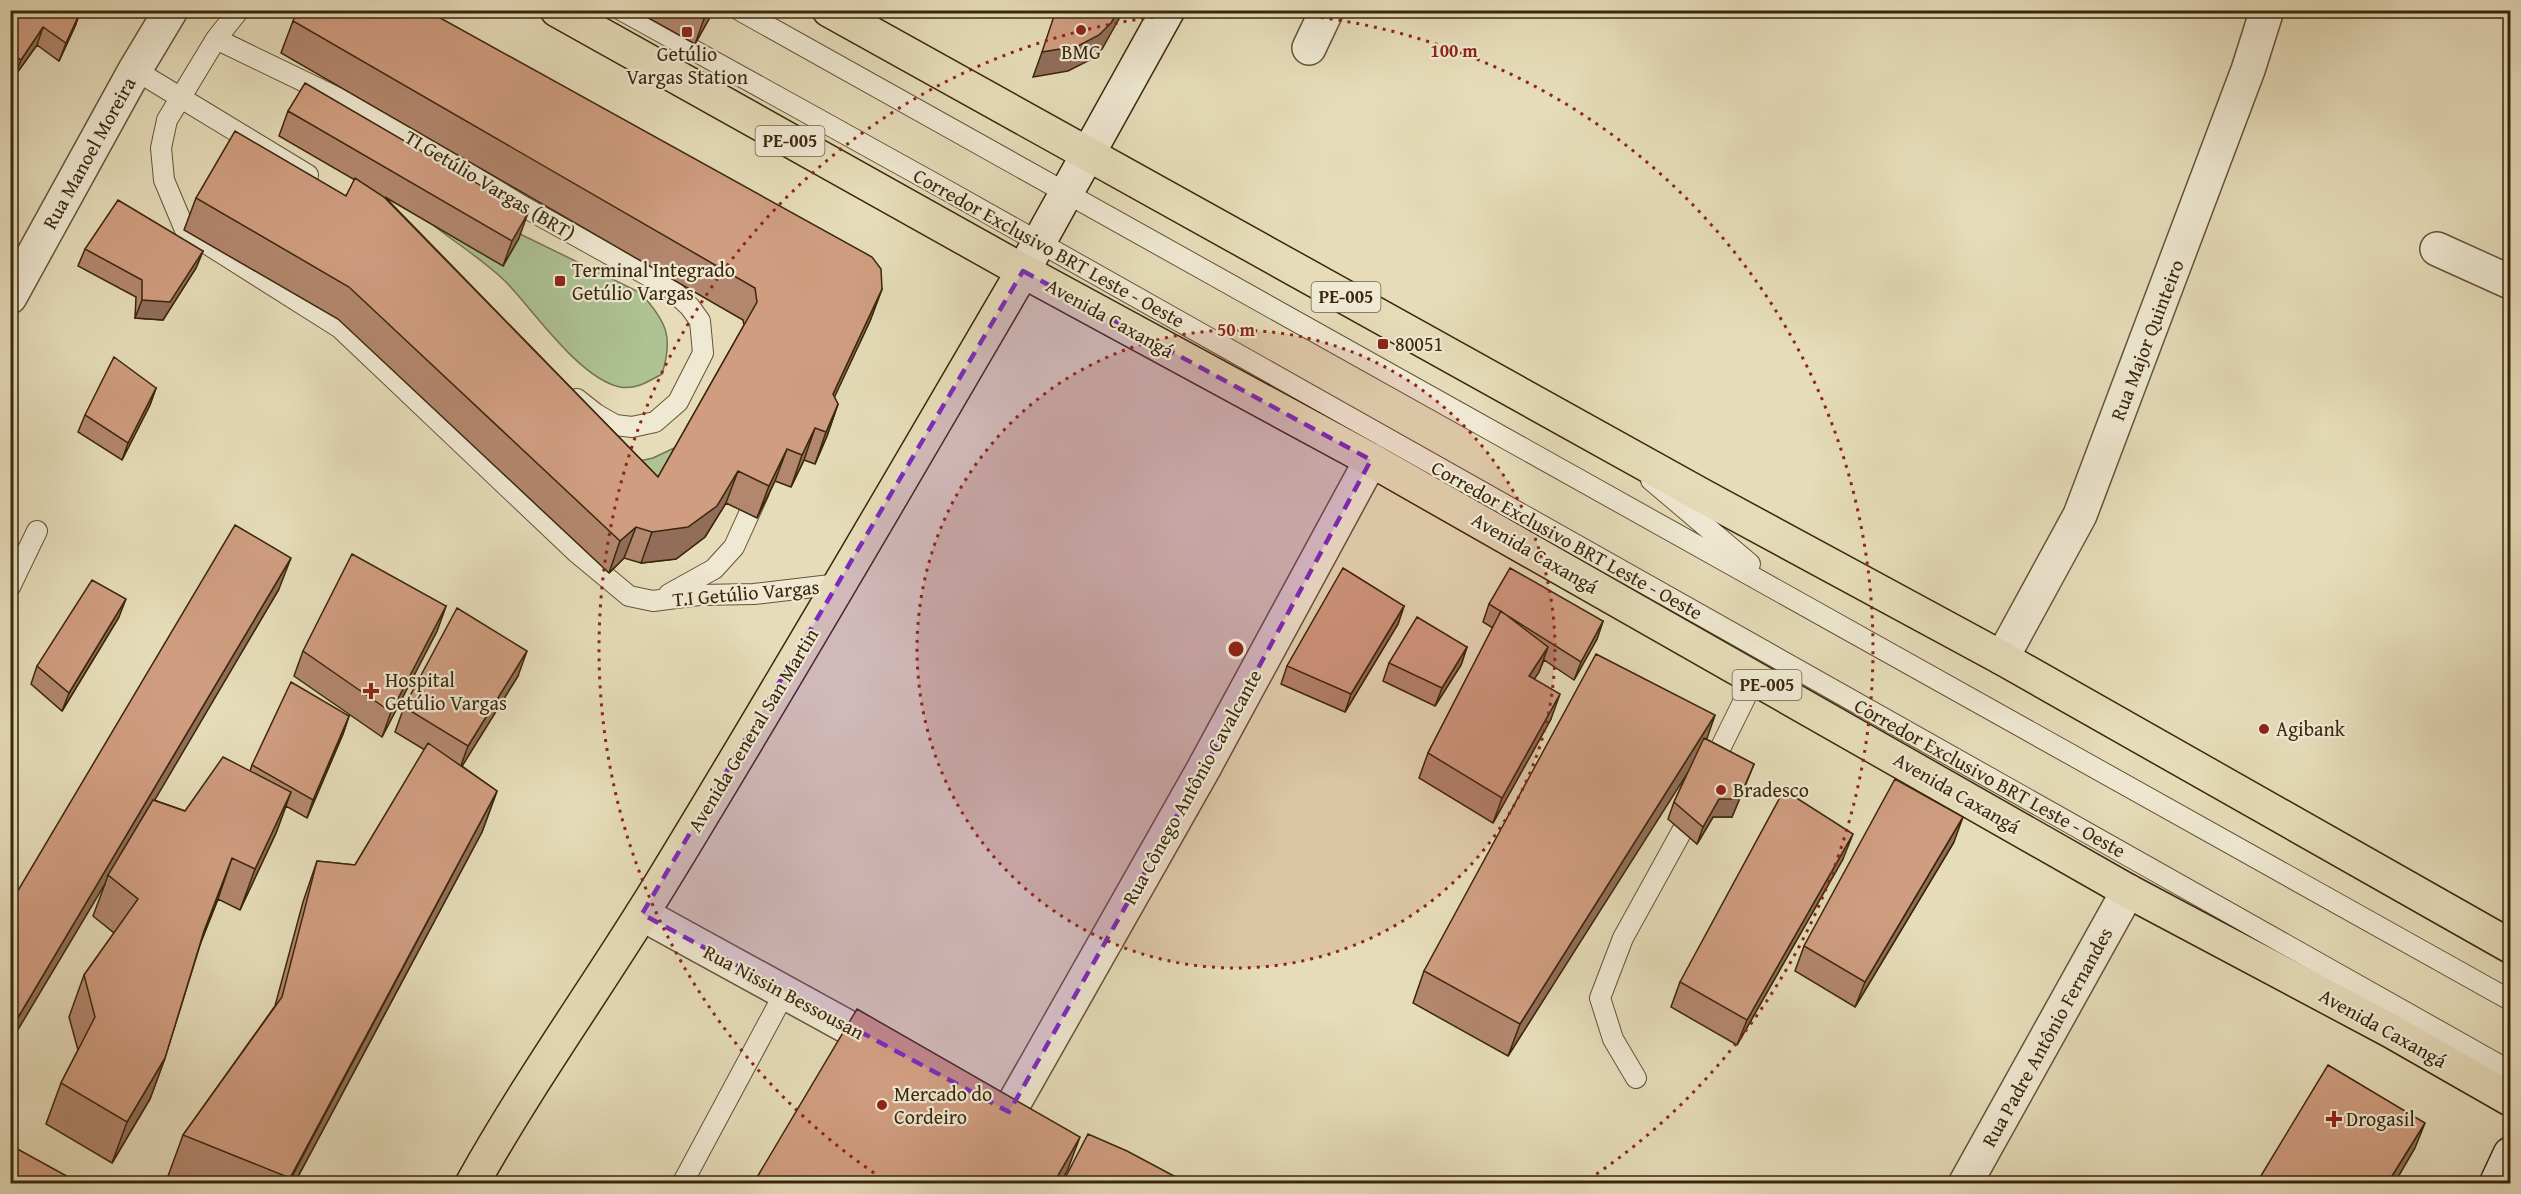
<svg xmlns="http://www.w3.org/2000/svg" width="2521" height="1194" viewBox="0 0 2521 1194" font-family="'Gentium Book Plus',serif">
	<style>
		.green { fill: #aec294; stroke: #747450; stroke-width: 1.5 }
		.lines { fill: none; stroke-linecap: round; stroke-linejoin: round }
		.service-casing { stroke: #655437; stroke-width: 22 }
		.minor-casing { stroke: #655437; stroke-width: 36 }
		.secondary-casing { stroke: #3a270c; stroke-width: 36 }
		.primary-casing { stroke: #3a270c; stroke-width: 36 }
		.service { stroke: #efe8d2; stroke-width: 20 }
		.minor { stroke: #efe8d2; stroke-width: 33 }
		.secondary { stroke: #efe8d2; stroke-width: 33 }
		.primary { stroke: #e6dcb9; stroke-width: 33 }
		.wall { fill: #b3876e; stroke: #3a270c; stroke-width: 1.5 }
		.shaded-wall { fill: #926e5a; stroke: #3a270c; stroke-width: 1.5 }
		.building { fill: #d09d80; stroke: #3a270c; stroke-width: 1.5 }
		.marked { fill: #7b2cbf; fill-opacity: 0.2; stroke: #7b2cbf; stroke-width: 4.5; stroke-dasharray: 12 8; stroke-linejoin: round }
		.ring { fill: none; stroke: #8f2418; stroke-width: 3; stroke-dasharray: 3 6 }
		.poi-dot { fill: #8f2418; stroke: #efe8d2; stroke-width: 2 }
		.labels { text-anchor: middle; stroke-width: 4.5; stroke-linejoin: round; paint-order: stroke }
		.shield { fill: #efe8d2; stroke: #706147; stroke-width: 1.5 }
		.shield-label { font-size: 18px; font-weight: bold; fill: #3a270c }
		.poi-label { font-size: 20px; fill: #3a270c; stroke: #efe8d2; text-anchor: start }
		.street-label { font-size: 20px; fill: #3a270c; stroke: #efe8d2 }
		.centre { fill: #8f2418; stroke: #efe8d2; stroke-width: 3 }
		.ring-label { font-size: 18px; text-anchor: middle; font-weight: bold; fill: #8f2418; stroke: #efe8d2; stroke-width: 4.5; stroke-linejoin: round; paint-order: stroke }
	</style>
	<rect width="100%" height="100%" fill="#e6dcb9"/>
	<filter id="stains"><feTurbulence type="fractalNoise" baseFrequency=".00333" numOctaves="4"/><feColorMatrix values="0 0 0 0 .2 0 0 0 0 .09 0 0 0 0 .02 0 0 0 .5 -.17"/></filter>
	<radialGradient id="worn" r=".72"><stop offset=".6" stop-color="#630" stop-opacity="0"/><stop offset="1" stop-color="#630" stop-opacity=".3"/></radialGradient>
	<!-- green -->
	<path class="green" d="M475,212l166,81c25,30 33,42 21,81 -13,7 -26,16 -42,13 -40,-8 -86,-76 -114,-105 -21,-21 -49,-38 -73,-57l70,40z
		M674,448l-27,61 -17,-46 23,-5z"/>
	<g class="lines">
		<!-- service casing -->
		<g class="service-casing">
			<path id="service" d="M239,10l-23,29 -49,81 -6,28 3,32 21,50 155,98 236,224 53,44 24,5 46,-6 55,-1 85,-10
				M621,10l327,181 1562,880
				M739,10l1771,990
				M216,39l151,73 157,95 146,81 20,19 10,14 3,32 -25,49 -23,20 -23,5 -17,-2 -19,-11 -19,-15
				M135,70l173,105
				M1651,480l99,84
				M10,587l27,-56
				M669,594l45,-25 20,-22 25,-55
				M1713,763l42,-85
				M1636,1078l-23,-39 -13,-41 23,-60 59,-107
				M682,1184l103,-192"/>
		</g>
		<!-- minor casing -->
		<g class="minor-casing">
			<path id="minor" d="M1309,48l18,-38
				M2437,249l73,33
				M10,297l125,-227 36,-60
				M2002,658l78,-143 168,-445 19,-60
				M642,914l244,134
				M1009,1112l195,-344 167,-308
				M1965,1184l163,-293"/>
		</g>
		<!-- secondary casing -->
		<g class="secondary-casing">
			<path id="secondary" d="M1023,271l145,-261
				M2496,1184l14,-30"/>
		</g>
		<!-- primary casing -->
		<g class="primary-casing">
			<path id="primary" d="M557,10l466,261 348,189 757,431 263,140 119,68
				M829,10l872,485 301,163 508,288
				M472,1184c59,-106 131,-205 194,-309 122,-200 239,-402 357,-604"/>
		</g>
		<!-- service -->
		<use href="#service" class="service"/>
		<!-- minor -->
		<use href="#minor" class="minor"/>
		<!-- secondary -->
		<use href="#secondary" class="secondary"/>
		<!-- primary -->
		<use href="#primary" class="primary"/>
	</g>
	<!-- wall -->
	<path class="wall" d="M10,10l66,14 -17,37 -22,-16 -23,32 -4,-2z
		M634,10h80l-19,34z
		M293,21l589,268 -12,32 -36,76 4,7 -11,32 -12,28 -11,-4 -13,27 -16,-6 -18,37 -31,-15 -21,34 -29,22 -35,4 -17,-5 -15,15 -271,-254 -154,-89 12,-32 150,-2 9,-16 -76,-44 9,-25 231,127 -16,28 -118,-69 273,280 86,-152 -1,-5 -462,-267z
		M85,249l118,2 -7,17 -33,52 -28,-2 1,-21 -58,-31z
		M156,388l-6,17 -28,55 -44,-28 7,-17z
		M279,589l-125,211 31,11 65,-40 2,-6 97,-49 -6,18 -36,84 -21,-12 -10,27 -36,77 -22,-11 -17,43 -36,116 -15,41 -38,64 -66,-39 15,-41 17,-33 -9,-33 15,-42 30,-42 -21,-17 12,-32 -95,20z
		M1489,604l114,17 -6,18 -23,41 -30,-20 -5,12 -5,7 17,40 -58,104 -74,-45 9,-25 65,-125 -10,-6z
		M446,606l-9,25 -55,106 -88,-61 9,-25z
		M1404,606l-6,18 -53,88 -64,-28 6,-18z
		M119,617l-57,94 -31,-27 6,-18z
		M1467,647l-6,18 -26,41 -52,-25 6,-18z
		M518,676l-56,90 35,25 -15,41 -188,352h-107l-19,-8 15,-41 92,-129 28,-104 14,-41 38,4 70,-115 -30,-18 9,-25z
		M1715,715l-9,24 48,25 -22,53h-19l-16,27 -29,-25 6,-17 16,-35 -182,289 -95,-53 11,-32z
		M1954,842l-99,165 -60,-36 9,-25z
		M1843,859l-106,186 -66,-38 9,-25z"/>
	<!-- shaded-wall -->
	<path class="shaded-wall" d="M81,10l-5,14 -17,37 7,-18z
		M709,10h5l-19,34 9,-25z
		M1119,10h5l-22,39 -12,11 -22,11 -35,6 9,-25z
		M43,27l-6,18 -23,32 7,-17z
		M528,213l-9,25 -16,28 9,-25z
		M203,251l-7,17 -33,52 -28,-2 7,-18z
		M882,289l-12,32 -49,105 12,-32z
		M156,388l-6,17 -28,55 6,-17z
		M838,404l-11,32 -12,28 11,-32z
		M815,428l-11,32 -13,27 11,-32z
		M787,449l-12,32 -18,37 12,-32z
		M738,471l-12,32 -21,34 -29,22 -35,4 11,-31z
		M636,527l-12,31 -15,15 11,-32z
		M291,558l-12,31 -169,287 -2,-1 -3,9 -95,159v-12z
		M126,599l-7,18 -57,94 7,-18z
		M446,606l-9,25 -55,106 9,-25z
		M1404,606l-6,18 -53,88 6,-18z
		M1603,621l-6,18 -23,41 7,-18z
		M1467,647l-6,18 -26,41 7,-18z
		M1548,647l-9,25 -19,29 9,-25z
		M527,651l-9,25 -59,95 9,-25z
		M1560,694l-9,25 -58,104 9,-25z
		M1715,715l-11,32 -196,309 12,-32z
		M349,716l-6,18 -36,84 6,-18z
		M1754,764l-22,53h-19l-16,27 6,-17 16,-28z
		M497,791l-15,41 -188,352h-6z
		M291,792l-15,41 -36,77 15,-41z
		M1963,817l-9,25 -99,165 10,-25z
		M1853,834l-10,25 -106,186 10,-25z
		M232,858l-14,41 -29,73 15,-41z
		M165,1058l-15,41 -38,64 15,-41z
		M2425,1123l-10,25 -21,36h-7z
		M1080,1137l-12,32 -8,15h-7z"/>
	<!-- building -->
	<path class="building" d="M10,10h71l-15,33 -23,-16 -22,33 -11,-6z
		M299,10h127l446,247 9,12 1,20 -49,105 5,10 -12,28 -11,-4 -13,27 -15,-6 -18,37 -31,-15 -21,35 -29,21 -36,5 -16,-5 -16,14 -271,-254 -153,-89 39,-67 111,65 9,-18 29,19 274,280 99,-175 -2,-14 -462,-267z
		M688,10h21l-5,9z
		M1056,10h63l-8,13 -12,12 -21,11 -36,6z
		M305,83l223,130 -16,28 -224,-130z
		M118,200l85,51 -33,51 -28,-2v-20l-57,-31z
		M114,357l42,31 -28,55 -43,-28z
		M235,525l56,33 -281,473v-127z
		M352,554l94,52 -55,106 -88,-61z
		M1343,568l61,38 -53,88 -64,-28z
		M1510,568l93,53 -22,41 -92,-58z
		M92,580l34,19 -57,94 -32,-27z
		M457,608l70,43 -59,95 -64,-39z
		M1501,611l47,36 -19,29 31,18 -58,104 -74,-45z
		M1417,617l50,30 -25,41 -53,-25z
		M1596,654l119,61 -195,309 -96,-53z
		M291,682l58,34 -36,84 -61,-35z
		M1704,738l50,26 -15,35h-20l-16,28 -29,-25z
		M428,743l69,48 -207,387 -107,-43 99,-138 35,-136 38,4z
		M223,757l68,35 -36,77 -23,-11 -28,73 -39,127 -38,64 -66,-39 34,-66 -11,-42 54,-76 -30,-24 45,-75 32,11z
		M1895,779l68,38 -98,165 -61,-36z
		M1784,790l69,44 -106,186 -67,-38z
		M857,1009l223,128 -27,47h-300z
		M2328,1065l97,58 -38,61h-131z
		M1088,1134l39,17 62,33h-127z
		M12,1146l69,38h-71v-37z"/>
	<!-- marked area -->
	<path class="marked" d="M1023,271l348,189 -167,308 -195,344 -367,-198z"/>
	<!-- distance rings -->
	<circle cx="1236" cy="649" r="319" fill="#8f2418" fill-opacity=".12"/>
	<g class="ring">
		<circle cx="1236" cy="649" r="319"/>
		<path d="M889 1183A637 637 0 1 1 1583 1183"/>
	</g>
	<!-- markers -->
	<g class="poi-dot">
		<circle cx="1081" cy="30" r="6"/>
		<rect x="681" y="26" width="12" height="12" rx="3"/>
		<rect x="554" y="275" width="12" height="12" rx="3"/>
		<rect x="1377" y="338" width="12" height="12" rx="3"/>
		<path d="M368 682h6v6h6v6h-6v6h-6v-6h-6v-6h6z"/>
		<circle cx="2264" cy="729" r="6"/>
		<circle cx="1721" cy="790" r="6"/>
		<circle cx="882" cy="1105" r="6"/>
		<path d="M2331 1110h6v6h6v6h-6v6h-6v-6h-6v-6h6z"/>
	</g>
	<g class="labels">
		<!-- shield labels -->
		<g class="shield">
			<rect x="755.5" y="126" width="69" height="30" rx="4.5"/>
			<rect x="1311.5" y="282" width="69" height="30" rx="4.5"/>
			<rect x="1732.5" y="670" width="69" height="30" rx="4.5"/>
		</g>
		<g class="shield-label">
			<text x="790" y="147">PE-005</text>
			<text x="1346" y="303">PE-005</text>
			<text x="1767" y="691">PE-005</text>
		</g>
		<!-- poi labels -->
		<g class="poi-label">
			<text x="1081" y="59" text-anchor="middle">BMG</text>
			<text x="687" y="61" text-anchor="middle">Getúlio<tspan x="687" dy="23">Vargas Station</tspan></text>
			<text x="572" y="277">Terminal Integrado<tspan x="572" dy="23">Getúlio Vargas</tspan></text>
			<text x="1395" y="351">80051</text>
			<text x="385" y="687">Hospital<tspan x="385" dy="23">Getúlio Vargas</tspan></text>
			<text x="2276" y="736">Agibank</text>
			<text x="1733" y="797">Bradesco</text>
			<text x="894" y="1101">Mercado do<tspan x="894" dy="23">Cordeiro</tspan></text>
			<text x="2346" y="1126">Drogasil</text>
		</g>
		<!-- street labels -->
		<g class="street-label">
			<text transform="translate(89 153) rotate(-61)" y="7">Rua Manoel Moreira</text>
			<text transform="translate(490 185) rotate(31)" y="7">TI Getúlio Vargas (BRT)</text>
			<text transform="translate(1049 248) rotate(29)" y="7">Corredor Exclusivo BRT Leste - Oeste</text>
			<text transform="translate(1110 318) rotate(29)" y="7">Avenida Caxangá</text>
			<text transform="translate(2147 340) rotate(-69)" y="7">Rua Major Quinteiro</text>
			<text transform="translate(1567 540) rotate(29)" y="7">Corredor Exclusivo BRT Leste - Oeste</text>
			<text transform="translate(1535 553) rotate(30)" y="7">Avenida Caxangá</text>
			<text transform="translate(746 593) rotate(-5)" y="7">T.I Getúlio Vargas</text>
			<text transform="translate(753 730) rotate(-59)" y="7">Avenida General San Martin</text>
			<text transform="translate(1990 778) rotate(29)" y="7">Corredor Exclusivo BRT Leste - Oeste</text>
			<text transform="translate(1192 787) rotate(-61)" y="7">Rua Cônego Antônio Cavalcante</text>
			<text transform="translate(1957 793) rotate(30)" y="7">Avenida Caxangá</text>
			<text transform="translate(784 992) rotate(28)" y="7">Rua Nissin Bessousan</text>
			<text transform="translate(2383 1028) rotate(29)" y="7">Avenida Caxangá</text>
			<text transform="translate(2047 1037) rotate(-61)" y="7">Rua Padre Antônio Fernandes</text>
		</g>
	</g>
	<circle cx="1236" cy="649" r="9" class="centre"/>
	<g class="ring-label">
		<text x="1454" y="57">100 m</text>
		<text x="1236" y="336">50 m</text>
	</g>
	<!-- margin -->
	<rect width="2521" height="1194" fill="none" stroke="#e6dcb9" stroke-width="36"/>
	<rect x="12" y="12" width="2497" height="1170" fill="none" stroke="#3a270c" stroke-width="3"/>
	<rect x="18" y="18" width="2485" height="1158" fill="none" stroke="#3a270c" stroke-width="1.5"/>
	<rect width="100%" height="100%" filter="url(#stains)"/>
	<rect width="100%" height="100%" fill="url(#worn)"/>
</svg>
